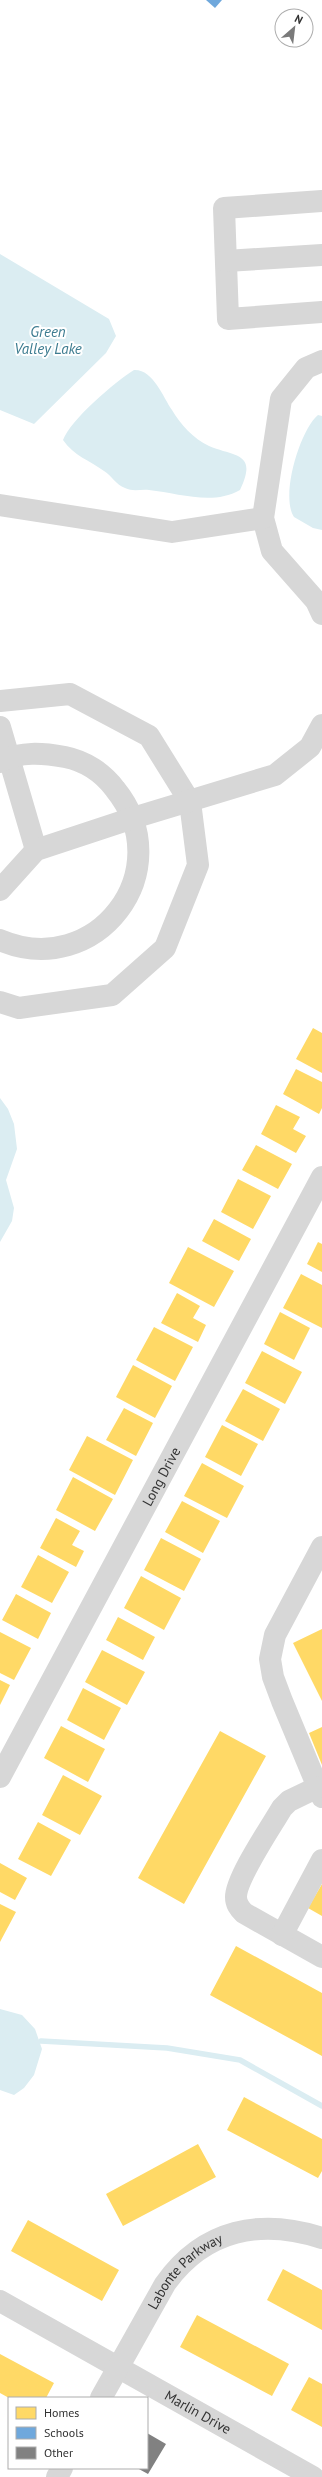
<svg xmlns="http://www.w3.org/2000/svg" width="322" height="2477" viewBox="0 0 322 2477" font-family="'PT Sans',sans-serif">
	<style>
		.water { fill: #dbedf2 }
		.homes { fill: #ffd966 }
		.schools { fill: #6fa8dc }
		.lines { fill: none; stroke-linecap: round; stroke-linejoin: round }
		.stream { stroke: #dbedf2; stroke-width: 5.5 }
		.building { fill: #818181 }
		.minor { stroke: #d7d7d7; stroke-width: 22 }
		.labels { text-anchor: middle; stroke-width: 4; stroke-linejoin: round; paint-order: stroke }
		.street-label { font-size: 14px; fill: #333; stroke: #fff }
		.water-label { font-size: 15px; font-style: italic; fill: #3d7c90; stroke: #fff }
	</style>
	<rect width="100%" height="100%" fill="#fff"/>
	<!-- water -->
	<path class="water" d="M0,254l109,65 7,17 -10,17 -72,71 -34,-14z
		M134,370c19,-1 29,27 38,40 8,14 22,29 37,36 26,11 49,6 31,44 -28,16 -61,3 -91,0 -8,-1 -16,2 -24,-2 -9,-3 -13,-12 -21,-17 -15,-11 -30,-15 -41,-31 8,-21 52,-58 71,-70z
		M318,415l4,1v114l-9,-2 -19,-11c-14,-21 6,-87 24,-102z
		M0,1098l8,11 6,15 3,25 -11,31 8,28 -2,13 -12,21z
		M0,2009l22,6 13,14 7,20 -8,26 -10,13 -10,7 -14,-5z"/>
	<!-- homes -->
	<path class="homes" d="M313,1028l9,5v40l-26,-14z
		M296,1069l26,13v26l-3,6 -36,-20z
		M276,1105l24,12 -7,12 13,7 -10,17 -35,-19z
		M256,1145l36,19 -14,25 -36,-19z
		M238,1179l33,17 -18,33 -32,-17z
		M214,1219l37,20 -12,22 -37,-20z
		M318,1242l4,2v28l-15,-8z
		M188,1247l46,24 -20,36 -45,-24z
		M301,1274l21,11v43l-39,-20z
		M177,1293l23,13 -7,12 13,7 -8,17 -37,-19z
		M280,1312l30,16 -16,32 -30,-16z
		M154,1327l39,20 -18,34 -39,-21z
		M262,1351l40,21 -17,32 -40,-21z
		M133,1365l39,21 -17,32 -39,-21z
		M243,1389l37,20 -17,32 -38,-20z
		M124,1408l29,15 -17,33 -30,-16z
		M222,1425l36,19 -17,32 -36,-19z
		M87,1436l46,24 -18,35 -46,-25z
		M202,1463l42,23 -17,32 -43,-22z
		M73,1477l40,22 -18,32 -39,-21z
		M182,1501l38,20 -17,32 -38,-21z
		M56,1518l24,13 -8,14 12,6 -8,16 -36,-19z
		M161,1538l40,21 -17,32 -40,-21z
		M38,1555l31,17 -17,31 -31,-16z
		M141,1576l40,22 -17,32 -40,-22z
		M16,1594l35,19 -13,26 -36,-19z
		M118,1617l37,20 -12,23 -37,-20z
		M322,1629v72l-29,-58z
		M0,1632l31,16 -17,32 -14,-7z
		M102,1650l43,22 -18,33 -42,-23z
		M0,1680l10,5 -10,20z
		M83,1688l38,20 -17,32 -37,-20z
		M61,1726l44,23 -17,33 -44,-24z
		M322,1727v38l-13,-32z
		M220,1731l46,25 -82,148 -46,-26z
		M63,1775l39,21 -22,39 -38,-20z
		M38,1822l33,18 -20,36 -33,-17z
		M0,1863l27,15 -12,22 -15,-8z
		M322,1884v32l-14,-8z
		M0,1904l16,8 -16,30z
		M236,1946l86,47v63l-112,-61z
		M244,2097l78,42v32l-4,7 -91,-48z
		M198,2144l18,33 -93,49 -17,-32z
		M28,2220l91,50 -17,31 -91,-50z
		M283,2269l39,21v40l-55,-30z
		M197,2315l92,49 -17,32 -92,-49z
		M0,2354l54,29 -8,15h-37l-9,-5z
		M309,2377l13,7v43l-31,-17z"/>
	<!-- schools -->
	<path class="schools" d="M206,0h16l-7,8z"/>
	<g class="lines">
		<!-- stream -->
		<path class="stream" d="M41,2041l126,7 73,12 82,46"/>
	</g>
	<!-- building -->
	<path class="building" d="M147,2433l19,11 -18,30 -11,-6h10z"/>
	<g class="lines">
		<!-- minor -->
		<g class="minor">
			<path d="M322,201l-98,7 4,111 94,-7"/>
			<path d="M226,261l96,-6"/>
			<path d="M322,361l-16,7 -25,31 -18,119 9,33 44,50 6,13"/>
			<path d="M0,505l172,27 91,-14"/>
			<path d="M0,701l70,-7 79,42 41,66 8,63 -33,83 -53,47 -93,13 -19,-6"/>
			<path d="M0,727l36,123"/>
			<path d="M0,762c20,-11 43,-9 65,-5 20,4 38,16 50,32 66,81 -19,192 -115,151"/>
			<path d="M0,890l36,-40 97,-32 142,-43 35,-28 12,-22"/>
			<path d="M322,1547l-47,88 -5,24 3,18 9,24 40,96"/>
			<path id="s1" d="M0,1777l322,-600"/>
			<path d="M318,1787l-29,14 -7,7c-11,19 -46,70 -46,89 0,7 3,11 8,16l78,44"/>
			<path d="M282,1935l40,-75"/>
			<path id="s2" d="M0,2301l313,176"/>
			<path id="s3" d="M101,2398l64,-114c39,-55 96,-66 157,-46"/>
			<path d="M57,2477l5,-9"/>
		</g>
	</g>
	<g class="labels">
		<!-- street labels -->
		<g class="street-label">
			<text dy="5" stroke="none"><textPath href="#s1" startOffset="341">Long Drive</textPath></text>
			<text dy="5" stroke="none"><textPath href="#s3" startOffset="154">Labonte Parkway</textPath></text>
			<text dy="5" stroke="none"><textPath href="#s2" startOffset="227">Marlin Drive</textPath></text>
		</g>
		<!-- water labels -->
		<g class="water-label">
			<text x="48" y="337">Green<tspan x="48" dy="17">Valley Lake</tspan></text>
		</g>
	</g>
	<!-- legend -->
	<rect x="8" y="2397" width="140" height="72" fill="#ffffff" stroke="#adadad"/>
	<rect x="16" y="2407" width="20" height="12" fill="#ffd966" stroke="#adadad"/>
	<text x="44" y="2417" font-size="12" fill="#333333">Homes</text>
	<rect x="16" y="2427" width="20" height="12" fill="#6fa8dc" stroke="#adadad"/>
	<text x="44" y="2437" font-size="12" fill="#333333">Schools</text>
	<rect x="16" y="2447" width="20" height="12" fill="#818181" stroke="#adadad"/>
	<text x="44" y="2457" font-size="12" fill="#333333">Other</text>
	<!-- north arrow -->
	<g transform="translate(294 28) rotate(28)"><circle r="19" fill="#ffffff" stroke="#adadad"/>
	<path d="M0-3L7 15L0 10L-7 15Z" fill="#7a7a7a"/>
	<text y="-6" font-size="11" font-weight="bold" text-anchor="middle" fill="#333333">N</text>
	</g>
</svg>
